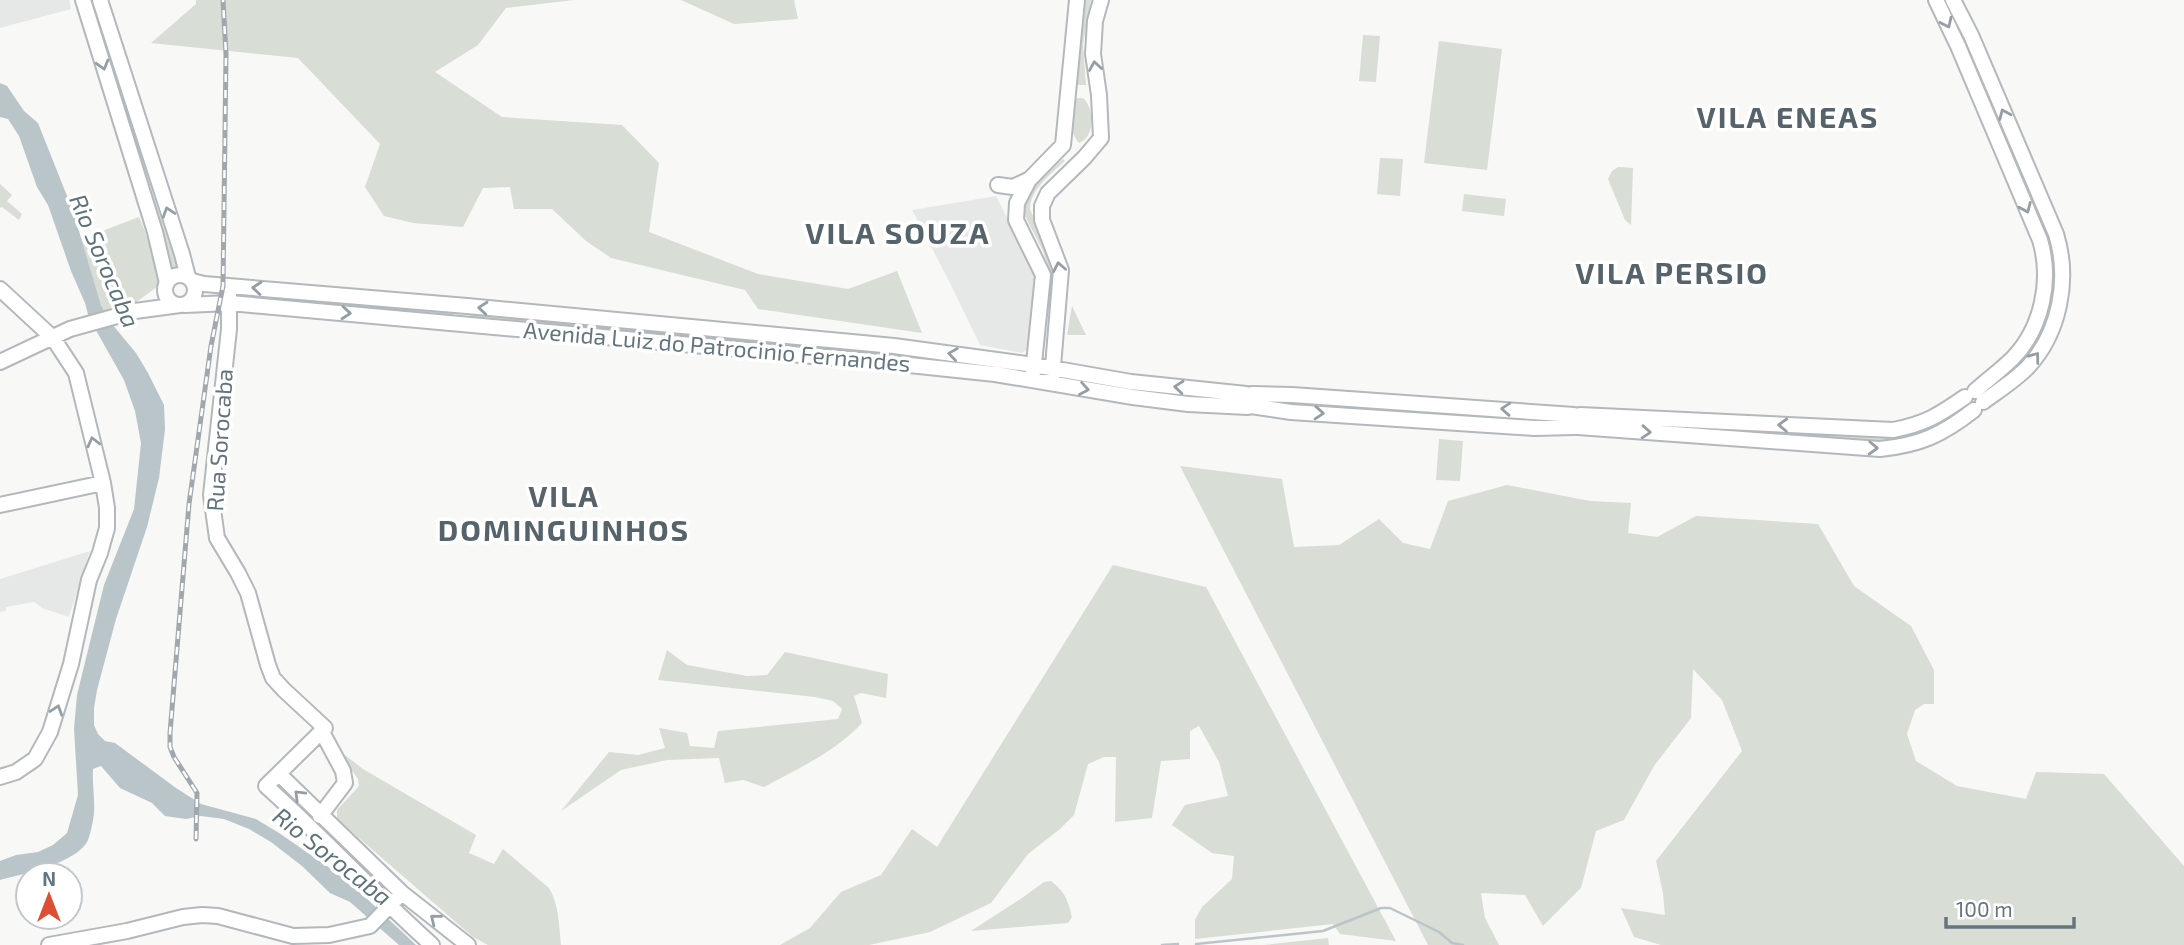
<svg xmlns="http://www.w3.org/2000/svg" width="2184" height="945" viewBox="0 0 2184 945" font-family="'Exo 2',sans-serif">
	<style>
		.built { fill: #e6e7e7 }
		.green { fill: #d8ddd5 }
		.water { fill: #b9c5c9 }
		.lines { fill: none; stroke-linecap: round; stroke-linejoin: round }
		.stream { stroke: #b9c5c9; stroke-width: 2.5 }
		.secondary-casing { stroke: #b2b8bc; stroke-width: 18 }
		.secondary { stroke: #fff; stroke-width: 14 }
		.rail-casing { stroke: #a1a8ad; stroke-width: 5 }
		.rail { stroke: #fff; stroke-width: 2.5; stroke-dasharray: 8; stroke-linecap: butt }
		.oneway { stroke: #939ea5 }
		.labels { text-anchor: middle; stroke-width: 7; stroke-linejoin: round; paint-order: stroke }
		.street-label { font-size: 23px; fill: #65757f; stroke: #fff }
		.water-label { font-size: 24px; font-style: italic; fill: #5f747a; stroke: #fff }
		.district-label { font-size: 30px; font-weight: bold; letter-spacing: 2px; fill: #56636b; stroke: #fff }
	</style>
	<rect width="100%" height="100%" fill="#f8f8f6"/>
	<!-- built -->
	<path class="built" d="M0,0h69l2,9 -71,19z
		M996,196l42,83 -8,66 -2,4 -6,4 -42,-8 -30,-62 -38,-73z
		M90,551l-21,66 -27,-9 -8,-6 -28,5v4l-6,1v-33z"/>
	<!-- green -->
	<path class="green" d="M87,0h7l35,119 -1,2z
		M196,0h378l-68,8 -28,37 -43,27 67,45 120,8 37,38 -10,69 109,42 90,15 49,-18 25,62 -164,-24 -13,-19 -134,-32 -25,-17 -34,-32h-38l-4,-22 -27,1 -20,39 -50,-4 -29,-7 -19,-29 15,-43 -82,-86 -147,-15 45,-39z
		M681,0h113l4,19 -64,5z
		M1086,0h5l-8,44 3,41h-12l6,-51z
		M1950,5l4,12 63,140h-4l-68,-149z
		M1363,35l17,1 -4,46 -17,-1z
		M1439,41l63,8 -15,121 -63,-7z
		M1077,98h6c12,10 12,40 -4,45 -11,-14 -8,-25 -6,-41z
		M133,134l35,106 14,34 -11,3 -40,-142z
		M1380,158l23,1 -3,37 -23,-2z
		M1063,159l2,2c-13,12 -35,29 -35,48l22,53 2,12 -3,1 -8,-24 -17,-33 -5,-16 4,-8z
		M1618,167l15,1 -2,57 -6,-5 -17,-41 4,-8z
		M0,184l12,11 -5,6 15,13 -3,6 -17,-13 -2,1z
		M2027,188l3,1c9,21 21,43 25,66 7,36 -6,78 -30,106 -10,11 -22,19 -33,28h-5l60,-87 -22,-113z
		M1464,194l42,5 -2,17 -42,-5z
		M139,217l13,31 10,35 -28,21 -28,9 -5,-8 -20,-66z
		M237,291l218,20 1,1 -4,4 -216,-17z
		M1072,306l14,29h-19z
		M471,312l158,14 -1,9 -158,-14z
		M648,328l261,27 122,15 -1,7 -383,-41z
		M1262,400l305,18 -3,5 -302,-19z
		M1959,408l5,6 -23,14 -51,14 -143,-8 -3,-2v-3l67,1 36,5 43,1z
		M1439,439l24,2 -3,40 -24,-1z
		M1180,466l102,13 12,68 45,-2 40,-26 24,24 27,6 18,-48 59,-16 83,16 41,2 -3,30 29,4 39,-21 122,8 36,62 57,40 23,44v34h-10l-9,6 -8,24 9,27 41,25 69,13 10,-27 68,2 80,92v79h-523l-27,-8 -13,-29 44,7 -2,-22 -7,-32 86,-110 -20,-51 -29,-31 -2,49 -37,48 -30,54 -28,11 -15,57 -38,38 -18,-31 -44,-2 4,25 14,27h-71z
		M1113,565l93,22 190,354 -56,-7 -7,-10 -138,15v-19l7,-13 30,-28 2,-23 -22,-3 -40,-28 13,-20 43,-9 -9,-34 -20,-36 -9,5v28l-29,2 -9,57 -37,4 1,-65h-12l-16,7 -14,51 -14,14 -32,25 -37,49 -61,29 -61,13h-89l30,-17 31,-36 40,-17 31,-46 25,18z
		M667,650l20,15 60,11 20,-1 18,-23 103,22 -2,24 -25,-5 -7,3 8,27c-27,29 -63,45 -98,64l-21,-7 -18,3 -6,-25 -52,2 -46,10 -60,41 48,-59 29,3 27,-7 -6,-20 28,5 3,13 24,2 4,-17 120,-12 4,-10 -9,-8 -18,-4 -157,-17z
		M337,749l26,20 113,66 -7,18 25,11 9,-15 46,39c10,16 10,38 12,57h-73l-15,-8 -136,-118v-9l22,-24 -1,-7z
		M284,793l97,89 -3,5 -96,-91z
		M1051,881c14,11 17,19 21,36l-4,6 -97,8 51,-33 22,-16z
		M1328,938l1,7h-65z"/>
	<!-- water -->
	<path class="water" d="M0,83l7,3 17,25 14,12 35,88 28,94 11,19 24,29 12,20 16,32 1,24 -6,49 -12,49 -31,92 -19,71 -3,18v17l4,9 7,7 10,2 61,45 25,16 55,15 23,14 68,47 69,65h-17l-49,-43 -20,-9 -28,-27 -31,-24 -22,-13 -25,-10 -23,-3 -15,3 -21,-3 -13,-13 -32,-15 -19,-22 -8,3c-1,14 2,30 1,44 -1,8 -3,19 -6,27 -10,23 -66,34 -88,40v-19l16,-6 22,-3 15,-7 14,-12 11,-38 -4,-66 3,-34 27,-110 30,-76 7,-66 -6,-32 -11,-31 -35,-62 -4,-15 -14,-32 -23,-66 -11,-18 -18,-51 -11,-17 -8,-2z"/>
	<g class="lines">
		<!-- stream -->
		<path class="stream" d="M1196,944l127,-13 58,-23h9l49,24 13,11 11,2
			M1162,945l16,-1"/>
		<!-- secondary casing -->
		<g class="secondary-casing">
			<path id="secondary" d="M83,0l72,232 12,51
				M100,0l82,254 6,23
				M1936,0l22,46 82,194c12,40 2,88 -27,118 -12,12 -26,22 -38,33
				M1953,0l18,35 85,199c14,45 4,99 -29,134 -13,13 -29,23 -44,34
				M998,185l15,2 15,-7
				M165 290a15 15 0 1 1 30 0a15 15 0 1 1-30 0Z
				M192,281l12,3 263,22 427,40 140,19 97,17 115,12
				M0,289l53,49 23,35 27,110 4,25v20l-7,25 -11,27 -18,84 -21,68 -15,27 -19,13 -16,5
				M229,295v34l-18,166 6,43 21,35 10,20 20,72 5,13 11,12 41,38 -59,58c57,51 109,108 166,159
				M185,305l45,-2 660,60 105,11 138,23 55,7 60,3
				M0,362l70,-33 65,-18 45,-6
				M1033,373l10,-98 -27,-55 1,-17 12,-23 34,-35 14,-145
				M1052,378l9,-108 -19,-50v-14l6,-13 36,-35 17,-20 -2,-43 -6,-41 2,-33 6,-21
				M1252,394l40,1 282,20
				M1251,406l40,6 243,16 40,-1
				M1580,415l313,15c32,-6 46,-15 72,-33
				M1578,427l302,22c40,-4 62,-14 94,-39
				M0,505l103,-22
				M279,774l123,119 66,52
				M320,816l25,-33 -2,-12 -21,-39
				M49,945l78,-14 56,-14 19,-2 16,1 75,20 36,-1 41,-9 32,-33"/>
		</g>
		<!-- secondary -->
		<use href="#secondary" class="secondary"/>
		<!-- rail casing -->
		<g class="rail-casing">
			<path id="rail" d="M196,839l1,-46 -23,-36 -4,-10v-14l19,-229 22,-158 12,-60 3,-232 -3,-54"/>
		</g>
		<!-- rail -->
		<use href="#rail" class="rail"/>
	</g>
	<!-- one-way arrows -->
	<defs><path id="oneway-chevron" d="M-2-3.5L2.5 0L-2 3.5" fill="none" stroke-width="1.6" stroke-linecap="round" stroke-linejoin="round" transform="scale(1.75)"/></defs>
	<g class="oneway">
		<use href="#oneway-chevron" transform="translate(1947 23) rotate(65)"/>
		<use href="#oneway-chevron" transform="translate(103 65) rotate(74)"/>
		<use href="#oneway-chevron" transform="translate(1095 66) rotate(-99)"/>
		<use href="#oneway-chevron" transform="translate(2004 114) rotate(-113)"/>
		<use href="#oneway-chevron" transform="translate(2026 208) rotate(67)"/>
		<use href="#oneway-chevron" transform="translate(168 212) rotate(-108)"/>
		<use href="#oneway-chevron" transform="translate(1059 267) rotate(-101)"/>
		<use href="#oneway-chevron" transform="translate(257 288) rotate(-175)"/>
		<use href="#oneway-chevron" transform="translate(483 308) rotate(-175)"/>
		<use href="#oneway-chevron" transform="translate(346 313) rotate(5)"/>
		<use href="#oneway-chevron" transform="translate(953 354) rotate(-172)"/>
		<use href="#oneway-chevron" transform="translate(2035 357) rotate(-53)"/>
		<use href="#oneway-chevron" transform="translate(1179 387) rotate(-175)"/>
		<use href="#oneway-chevron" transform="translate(1084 389) rotate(10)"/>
		<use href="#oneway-chevron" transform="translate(1506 409) rotate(-176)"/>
		<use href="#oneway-chevron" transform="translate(1319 413) rotate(4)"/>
		<use href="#oneway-chevron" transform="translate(1783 425) rotate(-178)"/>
		<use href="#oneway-chevron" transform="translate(1646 432) rotate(4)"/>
		<use href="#oneway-chevron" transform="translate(93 442) rotate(-104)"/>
		<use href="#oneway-chevron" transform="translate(1873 448) rotate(2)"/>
		<use href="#oneway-chevron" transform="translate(57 710) rotate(-72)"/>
		<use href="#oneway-chevron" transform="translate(299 795) rotate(-135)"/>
		<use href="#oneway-chevron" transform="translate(435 919) rotate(-141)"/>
	</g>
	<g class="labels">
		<!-- street labels -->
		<g class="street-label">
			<text transform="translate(717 347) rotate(5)" y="8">Avenida Luiz do Patrocinio Fernandes</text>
			<text transform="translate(220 440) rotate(-86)" y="8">Rua Sorocaba</text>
		</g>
		<!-- water labels -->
		<g class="water-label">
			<text transform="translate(104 261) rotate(67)" y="8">Rio Sorocaba</text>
			<text transform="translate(332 857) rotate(38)" y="8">Rio Sorocaba</text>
		</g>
		<!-- district labels -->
		<g class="district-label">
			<text x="1788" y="128">VILA ENEAS</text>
			<text x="898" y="244">VILA SOUZA</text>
			<text x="1672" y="284">VILA PERSIO</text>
			<text x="564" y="507">VILA<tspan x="564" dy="34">DOMINGUINHOS</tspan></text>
		</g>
	</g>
	<!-- north arrow -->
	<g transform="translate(49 896)"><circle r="33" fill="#ffffff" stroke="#c1c8cc" stroke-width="2"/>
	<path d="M0-5L12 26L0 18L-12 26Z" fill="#dc4f32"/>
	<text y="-10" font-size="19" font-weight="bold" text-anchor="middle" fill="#65757f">N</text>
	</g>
	<!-- scale -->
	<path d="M1946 917v10h128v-10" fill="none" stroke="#65757f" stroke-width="3.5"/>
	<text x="1956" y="917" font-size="21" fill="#65757f" stroke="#ffffff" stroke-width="5" paint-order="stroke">100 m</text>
</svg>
